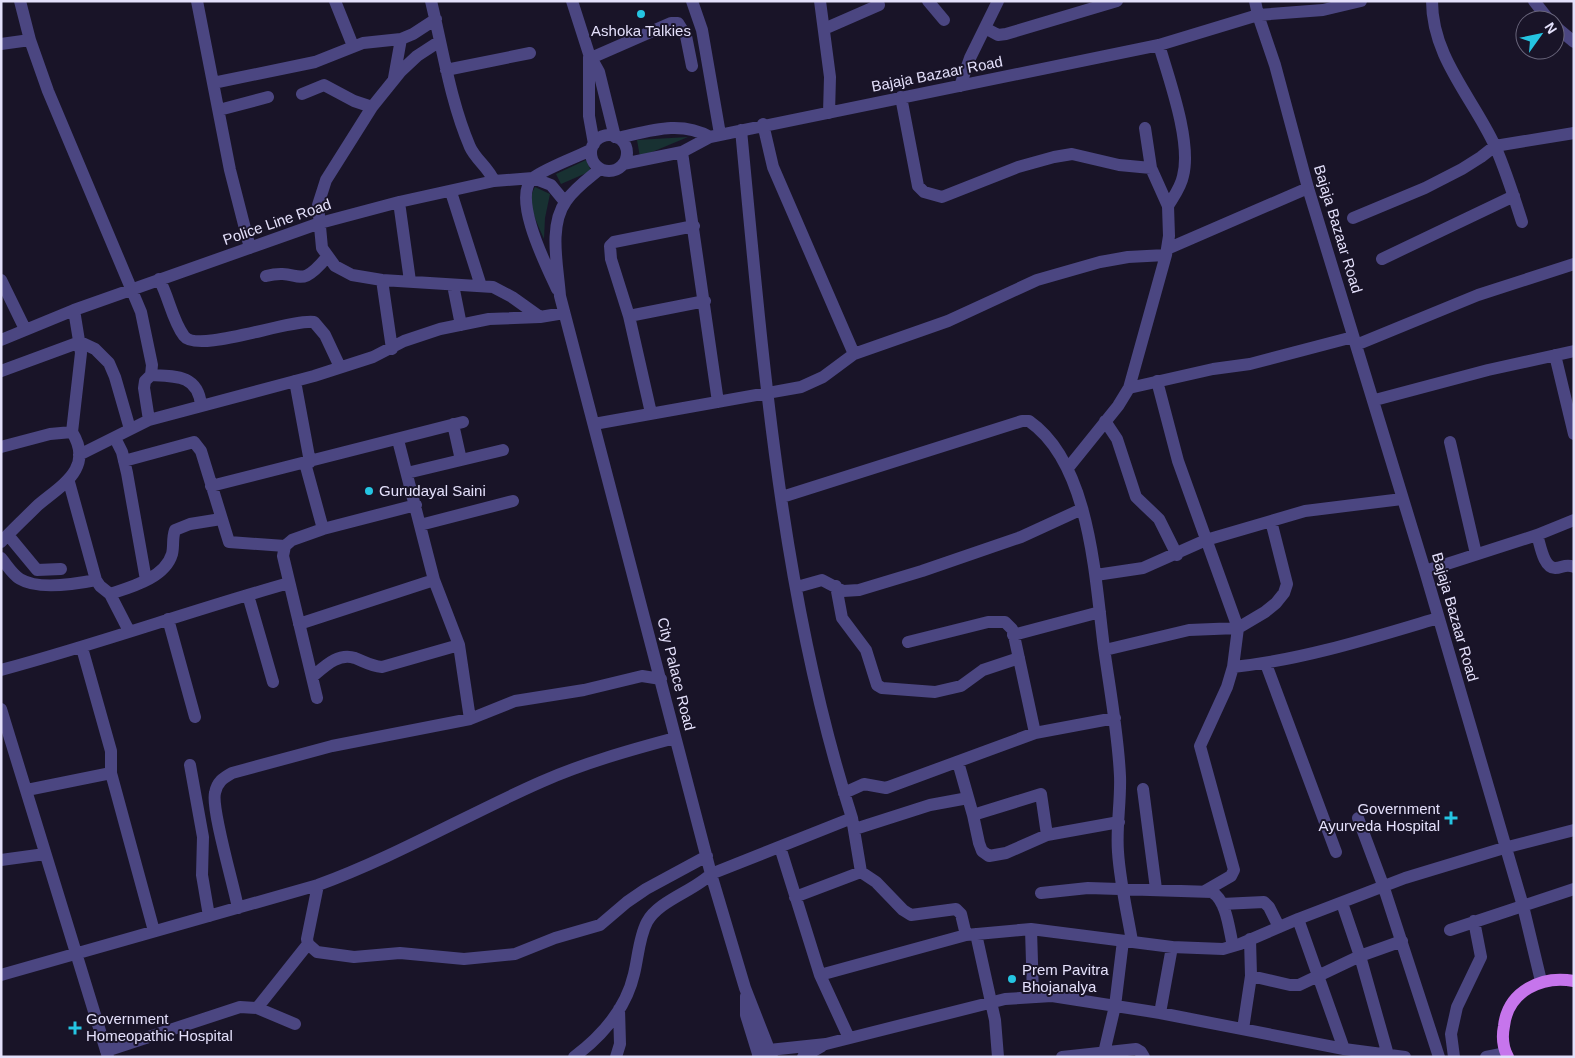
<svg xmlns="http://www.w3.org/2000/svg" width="1575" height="1058" viewBox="0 0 1575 1058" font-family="Helvetica,sans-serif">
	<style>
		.green { fill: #183132 }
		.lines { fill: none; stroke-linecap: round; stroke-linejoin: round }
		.minor { stroke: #4b4681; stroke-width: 12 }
		.major { stroke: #c675ec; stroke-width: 12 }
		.poi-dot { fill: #25c5e2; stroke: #191428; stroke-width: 2 }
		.labels { text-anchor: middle; stroke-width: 4; stroke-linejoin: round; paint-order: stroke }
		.poi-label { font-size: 15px; fill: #e4e0fb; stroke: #191428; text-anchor: start }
		.street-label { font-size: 15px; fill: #e4e0fb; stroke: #191428 }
	</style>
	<rect width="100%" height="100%" fill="#191428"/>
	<!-- green -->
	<path class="green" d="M688,137l-48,20 -3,-17z
		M586,160l5,11 -30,13 -5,-10z
		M535,187l15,7 -5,24 -1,21c-6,-15 -19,-37 -9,-52z"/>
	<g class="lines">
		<!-- minor -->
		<path class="minor" d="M20,1l10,39 18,51 93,221 11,53 -1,10 -6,6 -1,7 5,32
			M197,1l33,169 20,78
			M335,1l18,45
			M431,1c12,49 19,99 39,146 6,13 18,20 24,34
			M572,1l17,53 10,18 16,65
			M692,1l10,29 18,104
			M820,1l10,76 -1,36
			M928,1l16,19
			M1255,1l3,14 65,-5 38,-9
			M1432,1c0,56 41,97 63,145 11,25 19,51 27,76
			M1534,1l15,19
			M1555,26l19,16
			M985,28l13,7 8,-1 111,-33
			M824,29l55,-24
			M440,41l-23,15 -16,15 -29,36 -46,73 -8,25 4,43 13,18 17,9 30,5 111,7 19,10 28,20
			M1,44l29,-4
			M1159,45c10,34 33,97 24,131 -2,11 -9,20 -15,30
			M589,57v59l5,28
			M591,58l80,-35h7l8,13 6,30
			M446,70l84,-17
			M394,78l7,-39
			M213,83l102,-21 48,-19 38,-4 12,-5 23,-15
			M960,86l10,-28 28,-57
			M302,94l22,-9 30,16 18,6
			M901,97l17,89 6,6 18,5 76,-30 36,-10 18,-3 47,11 32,3
			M219,110l49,-13
			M763,124l10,43 81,187
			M591 153a18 18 0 1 1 36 0a18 18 0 1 1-36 0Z
			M618,138c32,-7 62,-18 92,-1
			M682,152l36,250
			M623,164l59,-12 28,-15 449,-92 99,-30 17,50 33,123 117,383 98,335 18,75
			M600,169c-12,10 -25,19 -34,32 -18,25 -8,66 -6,95l151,578 34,114 27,69
			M451,192l30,94
			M399,202l11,79
			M1353,218l72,-30 37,-19 19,-12 14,-11 79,-13
			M1167,249l141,-61
			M1382,259l132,-63
			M266,276c35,-9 31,17 61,-19
			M159,279c10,18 13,41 25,57 13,18 105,-17 130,-14l11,13 15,32
			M1,280l24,49
			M382,280l10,69
			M453,285l8,40
			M557,289c-10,-22 -46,-92 -24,-111 11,-9 43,-21 58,-28
			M629,316l76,-15
			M1,340l73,-30 246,-87 79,-21 95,-21 39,-3 18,7 14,17
			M1356,345l122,-50 96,-31
			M1555,355l19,79
			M1,371l79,-29 15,7 14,14 6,14 15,52
			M151,375c25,1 47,0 50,30
			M295,381l15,81
			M1157,381l21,80 60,167 -5,39 -6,20 -27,59 34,124 -3,6 -26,15
			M1129,388l84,-19 37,-5 103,-27
			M1375,400l113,-30 86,-19
			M651,413l-22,-97 -18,-57 -1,-13 4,-4 80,-16
			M1105,421l12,18 19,58 23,22 18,36
			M453,424l8,36
			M594,424l207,-37 22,-10 31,-23 94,-33 89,-41 63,-18 28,-5 38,-2
			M72,432l9,-79 -7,-43
			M115,438l7,14 5,21 19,107
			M398,440l36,140 25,65 11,74
			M1450,442l26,112
			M1,447l49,-13 22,-2c23,37 -12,54 -35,74 -12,12 -25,24 -36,36
			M79,455l70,-35 165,-44 59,-19 31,-16 36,-12 49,-10 51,-2 24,-4
			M124,461l70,-19 7,9 28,91 56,4
			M305,463l18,66
			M1068,468l50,-62 11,-18 37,-133 3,-19 -1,-30 -17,-38 -6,-40
			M407,473l96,-23
			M69,482l27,98 4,6 10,8 19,37
			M211,486l252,-64
			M782,497l240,-76h7c62,43 66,159 75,227 6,43 14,85 16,128 1,25 -4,51 -2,76 2,30 9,60 14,89
			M420,525l93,-24
			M8,535l29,35 24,-1
			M1537,535c3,8 6,33 18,33 7,0 11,-5 19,-1
			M1,558c6,7 11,16 19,21 18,11 56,5 76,1
			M1425,571l112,-36 37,-15
			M1096,575l47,-7 63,-28 99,-29 97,-12
			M836,586l6,32 24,32 11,35 5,3 53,4 26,-6 22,-16 36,-12
			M797,587l25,-7 21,11 16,-1 63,-19 99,-34 61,-28
			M110,594c21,-7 55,-16 62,-40 2,-8 0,-16 3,-24l15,-6 31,-5
			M248,595l25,87
			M168,619l27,98
			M299,624l135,-44
			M1013,635l87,-23
			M908,642l80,-20h17l7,7 3,11 20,93
			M82,648l29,103v22l43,158
			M1105,650l84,-20 49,-2 27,-16 11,-9 8,-10 3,-9 -16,-63
			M1266,664l70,188
			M1233,667c69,-7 138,-29 205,-49
			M1,670c97,-26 192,-60 288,-87
			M312,677c12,-10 26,-25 43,-19 10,4 16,8 27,9l77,-22
			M317,698l-34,-142 2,-10 7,-6 31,-11 93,-24
			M1,709l107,348
			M958,762l15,53 6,28 3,8 7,5 17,-3 41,-18 72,-13
			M190,765l13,72 -1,38 7,41
			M1143,789l13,100
			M27,790l84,-17
			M844,793l20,-9 22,4 149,-55 80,-15
			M973,815l68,-21 6,41
			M852,818l9,54 15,10 27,28 8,5 45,-6 5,5 5,21
			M1358,818l25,67 56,172
			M855,829l75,-24 38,-7
			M780,847l40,128 29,63
			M1,860l44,-6
			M318,885l-11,54 1,5 9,8 37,5 46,-4 64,6 51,-5 40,-16 45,-13 27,-23 19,-13 61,-33
			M1041,893l47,-5 124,4c15,9 17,38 21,54
			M795,897l66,-25
			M1342,903l18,53 28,99
			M1222,904l42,-2 5,5 10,20
			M238,908c-4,-22 -27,-99 -23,-115 2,-11 8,-15 17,-20l100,-27 138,-27 45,-18 69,-11 58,-14 19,3
			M1298,919l46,130
			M1031,929l2,67
			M1450,930l124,-41
			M976,934l19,86 3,37
			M1,975l317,-90c77,-28 148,-70 223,-103 43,-19 89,-32 134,-44
			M820,975l146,-40 65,-6 141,18 51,2 17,-5 58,-25 107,-41 99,-30 70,-18
			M1251,976l39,9h9l61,-29 42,-15
			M746,996v19l13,42
			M257,1008l51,-64
			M1160,1013l12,-66
			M1243,1029l8,-53 -1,-37
			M106,1051l134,-44 17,1 38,16
			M758,1055l11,-5 57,-6 179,-45 47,-3 108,17 184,36 61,8
			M574,1057c28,-21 52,-48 60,-83 4,-16 5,-37 13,-52 11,-21 47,-31 64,-48l141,-56c-71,-221 -89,-458 -111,-688
			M616,1057l4,-13 -1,-35
			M803,1057l19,-11
			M1062,1057l74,-8 5,3 3,5
			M1103,1057l12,-51 8,-65
			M1454,1057l-3,-23 6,-27 24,-50 -7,-36
			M1486,1057l20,-4"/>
		<!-- major -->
		<path class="major" d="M1508,1057c-5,-9 -6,-21 -4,-31 4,-35 38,-51 70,-45"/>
	</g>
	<!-- markers -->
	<g class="poi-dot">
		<circle cx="641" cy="14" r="5"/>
		<circle cx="369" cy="491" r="5"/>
		<path d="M1448.5 810.5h5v5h5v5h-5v5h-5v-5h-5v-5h5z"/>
		<circle cx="1012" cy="979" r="5"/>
		<path d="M72.5 1020.5h5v5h5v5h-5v5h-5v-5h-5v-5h5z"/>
	</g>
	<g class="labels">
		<!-- poi labels -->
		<g class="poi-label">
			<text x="641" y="36" text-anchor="middle">Ashoka Talkies</text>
			<text x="379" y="496">Gurudayal Saini</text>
			<text x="1440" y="814" text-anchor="end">Government<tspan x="1440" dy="17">Ayurveda Hospital</tspan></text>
			<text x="1022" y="975">Prem Pavitra<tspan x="1022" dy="17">Bhojanalya</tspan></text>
			<text x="86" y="1024">Government<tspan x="86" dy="17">Homeopathic Hospital</tspan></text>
		</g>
		<!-- street labels -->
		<g class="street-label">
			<text transform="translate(937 74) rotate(-11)" y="5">Bajaja Bazaar Road</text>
			<text transform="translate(277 222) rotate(-19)" y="5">Police Line Road</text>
			<text transform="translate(1338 229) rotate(73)" y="5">Bajaja Bazaar Road</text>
			<text transform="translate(1455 617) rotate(74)" y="5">Bajaja Bazaar Road</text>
			<text transform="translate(676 674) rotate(76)" y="5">City Palace Road</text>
		</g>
	</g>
	<!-- border -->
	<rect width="1575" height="1058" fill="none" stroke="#e4e0fb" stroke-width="5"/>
	<!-- north arrow -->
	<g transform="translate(1540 35) rotate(57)"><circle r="24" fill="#191428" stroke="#6a667c"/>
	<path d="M0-4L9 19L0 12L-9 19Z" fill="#25c5e2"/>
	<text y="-8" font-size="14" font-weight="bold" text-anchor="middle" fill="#e4e0fb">N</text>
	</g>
</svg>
